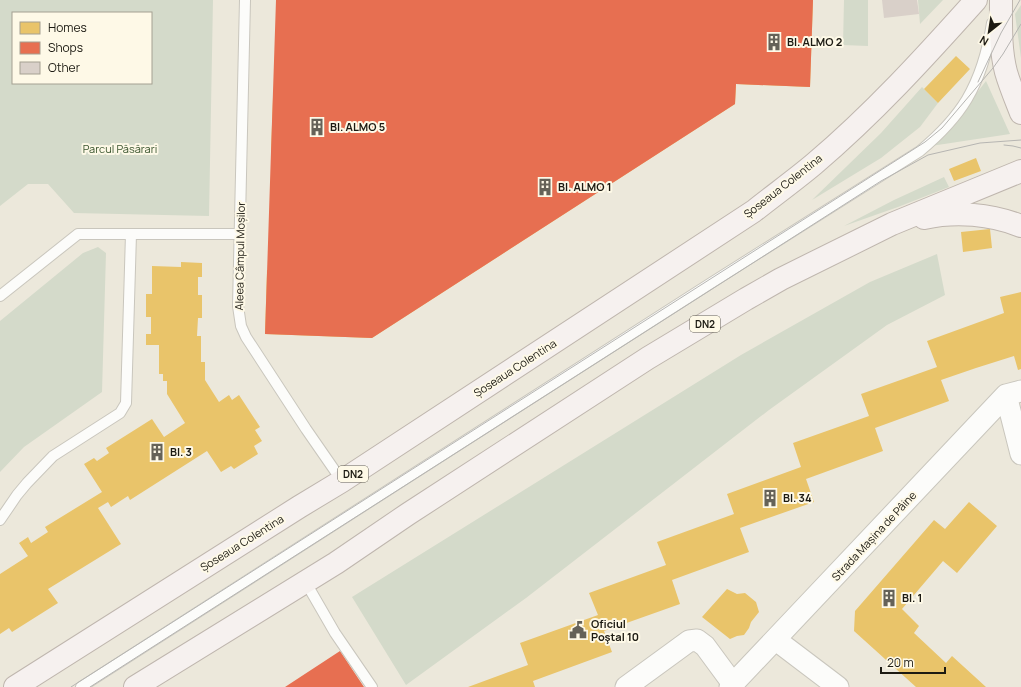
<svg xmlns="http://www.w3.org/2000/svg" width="1021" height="687" viewBox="0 0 1021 687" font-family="Manrope,sans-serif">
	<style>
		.green { fill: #d4daca; fill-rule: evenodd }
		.homes { fill: #e9c46a }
		.shops { fill: #e76f51 }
		.building { fill: #d9d0c9 }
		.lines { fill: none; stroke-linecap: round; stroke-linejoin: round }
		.service-casing { stroke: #c9c6bd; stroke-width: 12 }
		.minor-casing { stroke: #c9c6bd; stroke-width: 23 }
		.primary-casing { stroke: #bfb6ae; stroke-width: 24 }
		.service { stroke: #fcfcfa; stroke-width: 10 }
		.minor { stroke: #fcfcfa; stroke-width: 21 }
		.primary { stroke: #f6f1ef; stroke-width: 22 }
		.tram { stroke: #b6b5b2; stroke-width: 1 }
		.labels { text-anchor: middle; stroke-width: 4; stroke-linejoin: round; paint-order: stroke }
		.shield { fill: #fef9e7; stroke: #605d52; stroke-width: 1 }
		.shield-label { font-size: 10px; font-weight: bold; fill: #1c1a12 }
		.poi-label { font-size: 11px; font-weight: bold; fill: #1c1a12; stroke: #fef9e7; text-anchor: start }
		.park-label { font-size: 11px; fill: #38532c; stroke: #fef9e7 }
		.street-label { font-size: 11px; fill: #1c1a12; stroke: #fef9e7 }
	</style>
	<rect width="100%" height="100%" fill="#ece8db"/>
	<!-- green -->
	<path class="green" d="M0,0h213l-4,216 -135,-3 -26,-29h-20l-28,22zM13,13h138v70h-138z
		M844,0h24v46l-25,-1z
		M918,0h25l-23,24z
		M1021,5v53l-6,-44z
		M986,81l24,53 -79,12 25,-26z
		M922,87l16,16 -18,24 -39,31 -69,42 69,-67z
		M944,177l5,10 -51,20 -54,19 50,-26z
		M98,247l8,6 -4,139 -78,55 -24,25v-151l83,-68z
		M937,254l8,41 -58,30 -118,85 -243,188 -120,87 -54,-88 389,-242 129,-73z"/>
	<!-- homes -->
	<path class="homes" d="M276,0h88l-1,15 -87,-4z
		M738,0h75l-3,87 -74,-3z
		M956,56l14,13 -32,34 -14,-14z
		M675,64h31l1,20h29l-1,20 -363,234 -107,-4 2,-64 83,3z
		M273,98l90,4 -2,53 -90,-4z
		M976,158l5,13 -27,10 -5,-12z
		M990,229l2,19 -29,4 -2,-20z
		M181,262l21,1v14h-4v18h4v23h-4l-1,18h4v26h4v18l14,22 10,-7 3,5 7,-5 21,32 -5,3 7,11 -8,5 4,8 -24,15 -3,-3 -10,6 -14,-21 -77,49 -2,-4 -17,11 -3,-5 -10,6 23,36 -73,45 10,14 -46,29 -3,-4 -9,6v-60l28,-18 -9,-13 9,-6 3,6 17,-11 -3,-5 57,-35 -18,-28 10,-6 3,3 12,-8 -3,-5 46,-29 12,18 21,-14 -18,-29v-13h-4v-7h-4v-29h-13v-11h5v-17h-5v-23h6v-28l29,1z
		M1021,292v77l-3,1 -4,-14 -38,12 -35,12 8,21 -74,27 8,23 -77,28 8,23 -74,26 9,24 -77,28 8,24 -76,27 8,21 -79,29 2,6h-67l60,-22 -8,-22 78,-28 -9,-22 77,-28 -9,-23 77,-28 -7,-20 74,-27 -8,-24 76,-27 -8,-22 76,-27 -10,-26 77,-28 -4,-16z
		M969,502l28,24 -40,47 -14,-12 -41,48 17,17 -5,7 32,30 6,-7 34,31h-70l-62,-56 1,-20 79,-91 11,9z
		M727,589l10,5 8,-1 11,9 3,10 -8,10 -2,6 -5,7 -7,1 -7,3 -28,-22z"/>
	<!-- shops -->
	<path class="shops" d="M276,0h537l-3,87 -74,-3 -1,20 -363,234 -107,-4z
		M340,651l24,36h-79z"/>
	<!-- building -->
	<path class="building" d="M882,0h35l2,14 -35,4z"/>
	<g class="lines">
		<!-- service casing -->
		<g class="service-casing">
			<path id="service" d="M245,0l-7,306 3,20 5,11 60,92 36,52
				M0,296l78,-62h162
				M0,520l17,-25 10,-12 26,-27 67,-43 6,-10 5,-169
				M305,581l30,52 37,54
				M81,687l630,-404 209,-132c18,-15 35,-32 47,-52 13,-22 21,-50 25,-76"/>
		</g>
		<!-- minor casing -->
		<g class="minor-casing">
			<path id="minor" d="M1006,395l15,59
				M776,640l62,47
				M626,687l63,-46 8,-1 8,6 28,38
				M730,687l276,-292 15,-4"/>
		</g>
		<!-- primary casing -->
		<g class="primary-casing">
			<path id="primary" d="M1001,0c0,24 -1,49 5,72 4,14 10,28 15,41
				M924,218c32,-7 67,-4 97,8
				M15,687l284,-180 43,-26 412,-270c20,-16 41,-31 60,-47 59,-50 111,-107 162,-164
				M135,687l201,-124 72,-49 240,-156 98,-59 35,-20 111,-55 129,-53"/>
		</g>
		<!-- service -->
		<use href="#service" class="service"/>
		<!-- minor -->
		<use href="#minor" class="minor"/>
		<!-- primary -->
		<use href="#primary" class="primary"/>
		<!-- tram -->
		<path class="tram" d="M978,82l23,-49 19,-33
			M1004,145l9,1 8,2
			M71,687l854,-545 17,-14 51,-60 10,-14 18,-30
			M90,687l791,-506 47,-26 52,-12 41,-3"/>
	</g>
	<!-- icons -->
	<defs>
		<g id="building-bare" transform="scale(1.38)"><path d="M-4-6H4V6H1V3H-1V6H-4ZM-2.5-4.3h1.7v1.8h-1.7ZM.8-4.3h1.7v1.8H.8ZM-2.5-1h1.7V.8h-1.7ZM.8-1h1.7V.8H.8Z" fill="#656258" stroke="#fef9e7" stroke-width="2.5" paint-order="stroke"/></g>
		<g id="civic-bare" transform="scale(1.38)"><path d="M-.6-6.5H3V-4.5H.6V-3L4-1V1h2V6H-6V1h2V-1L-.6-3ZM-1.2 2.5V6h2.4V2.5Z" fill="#656258" stroke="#fef9e7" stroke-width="2.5" paint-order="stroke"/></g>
	</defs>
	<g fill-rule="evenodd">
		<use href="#building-bare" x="774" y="42"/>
		<use href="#building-bare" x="317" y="127"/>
		<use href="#building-bare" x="545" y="187"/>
		<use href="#building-bare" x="157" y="452"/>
		<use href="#building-bare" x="770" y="498"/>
		<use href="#building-bare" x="889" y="598"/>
		<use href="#civic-bare" x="578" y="630"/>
	</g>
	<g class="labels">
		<!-- shield labels -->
		<g class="shield">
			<rect x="690" y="316" width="30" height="16" rx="3"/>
			<rect x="338" y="466" width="30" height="16" rx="3"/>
		</g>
		<g class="shield-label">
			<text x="705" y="328">DN2</text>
			<text x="353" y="478">DN2</text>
		</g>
		<!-- poi labels -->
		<g class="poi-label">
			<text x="787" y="46">Bl. ALMO 2</text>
			<text x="330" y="131">Bl. ALMO 5</text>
			<text x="558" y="191">Bl. ALMO 1</text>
			<text x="170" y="456">Bl. 3</text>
			<text x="783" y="502">Bl. 34</text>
			<text x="902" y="602">Bl. 1</text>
			<text x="591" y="628">Oficiul<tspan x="591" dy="13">Poştal 10</tspan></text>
		</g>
		<!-- park labels -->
		<g class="park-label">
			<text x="120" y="153">Parcul Păsărari</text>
		</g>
		<!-- street labels -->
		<g class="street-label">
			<text transform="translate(783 186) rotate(-38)" y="4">Șoseaua Colentina</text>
			<text transform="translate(240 256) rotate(-89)" y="4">Aleea Câmpul Moșilor</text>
			<text transform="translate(515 368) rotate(-33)" y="4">Șoseaua Colentina</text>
			<text transform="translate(874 536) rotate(-47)" y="4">Strada Mașina de Pâine</text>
			<text transform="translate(242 543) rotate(-32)" y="4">Șoseaua Colentina</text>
		</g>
	</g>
	<!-- legend -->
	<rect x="12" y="12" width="140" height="72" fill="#fef9e7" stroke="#a4a092"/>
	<rect x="20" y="22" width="20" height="12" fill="#e9c46a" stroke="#a4a092"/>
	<text x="48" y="32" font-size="12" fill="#1c1a12">Homes</text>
	<rect x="20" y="42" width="20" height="12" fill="#e76f51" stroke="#a4a092"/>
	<text x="48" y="52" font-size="12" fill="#1c1a12">Shops</text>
	<rect x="20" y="62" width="20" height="12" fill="#d9d0c9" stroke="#a4a092"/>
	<text x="48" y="72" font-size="12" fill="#1c1a12">Other</text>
	<!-- north arrow -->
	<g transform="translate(989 32) rotate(210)" stroke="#fef9e7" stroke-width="3" paint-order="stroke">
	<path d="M0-3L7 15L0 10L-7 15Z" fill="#1c1a12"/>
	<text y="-6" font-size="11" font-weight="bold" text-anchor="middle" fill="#1c1a12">N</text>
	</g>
	<!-- scale -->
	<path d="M881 667v6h64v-6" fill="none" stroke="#1c1a12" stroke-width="2"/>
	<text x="887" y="667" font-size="12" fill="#1c1a12" stroke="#fef9e7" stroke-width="3" paint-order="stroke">20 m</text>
</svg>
